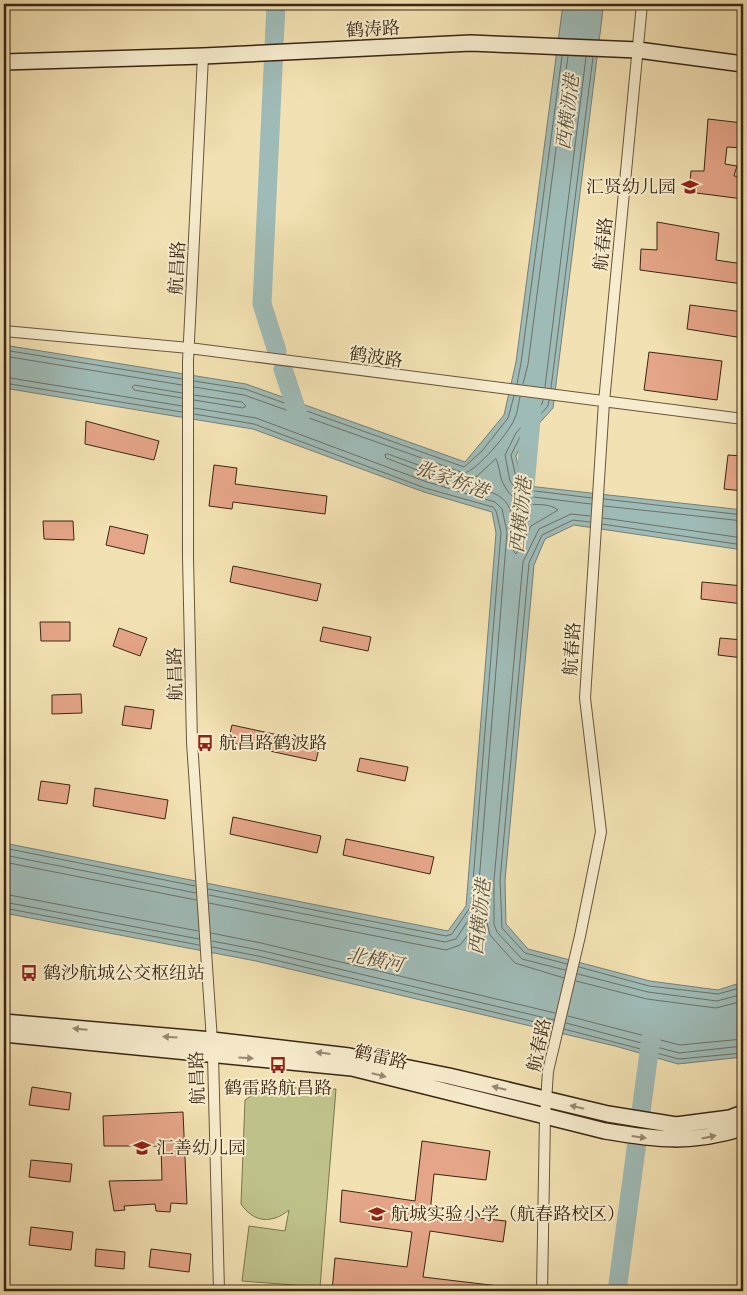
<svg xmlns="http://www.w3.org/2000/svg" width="747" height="1295" viewBox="0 0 747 1295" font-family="Alegreya,'Noto Serif SC',serif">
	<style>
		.green { fill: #bec289; stroke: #7c744e }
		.water { fill: #9fbbb7; stroke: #777f76 }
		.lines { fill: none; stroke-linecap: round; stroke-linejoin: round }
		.shore { stroke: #6c7066; stroke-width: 1 }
		.river { stroke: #9fbbb7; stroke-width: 19 }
		.building { fill: #e5a588; stroke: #3a2614 }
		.street-casing { stroke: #68553c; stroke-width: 12 }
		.secondary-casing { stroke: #3a2614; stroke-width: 18 }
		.street { stroke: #f7eccd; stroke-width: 10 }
		.secondary { stroke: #f7eccd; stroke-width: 15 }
		.oneway { fill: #988970 }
		.labels { text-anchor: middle; stroke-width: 4; stroke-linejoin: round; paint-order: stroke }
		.street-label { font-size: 18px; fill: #3a2614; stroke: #f7eccd }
		.poi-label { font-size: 18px; fill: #3a2614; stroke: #f7eccd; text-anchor: start }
		.water-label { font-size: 19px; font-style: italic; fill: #585345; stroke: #f7eccd }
	</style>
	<rect width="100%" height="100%" fill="#f2e1b2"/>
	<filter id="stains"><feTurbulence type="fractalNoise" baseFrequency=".004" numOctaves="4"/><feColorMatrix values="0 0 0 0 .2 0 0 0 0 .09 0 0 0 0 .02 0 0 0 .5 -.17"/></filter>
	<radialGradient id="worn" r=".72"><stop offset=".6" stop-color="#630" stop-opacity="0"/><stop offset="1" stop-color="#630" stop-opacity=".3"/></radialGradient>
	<!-- green -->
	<path class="green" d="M265,1087l71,2 -16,198 -78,-6 7,-55 36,5 4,-21c-17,14 -35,13 -48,-6l4,-104z"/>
	<!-- water -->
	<path class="water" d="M563,4h40l-1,14 -49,390 -29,32 -8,16 4,20 8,10 215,24v40l-169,-25 -29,14 -11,26 -29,315 1,44 22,25 122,32 68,9 25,-8v75l-65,7 -63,-18 -359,-85 -252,-48v-70l444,88 18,-25 30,-373 -4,-21 -68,-20 -171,-63 -249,-41v-43l242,39 219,78 39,-47 12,-53z"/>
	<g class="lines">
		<!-- shore -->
		<path class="shore" d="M4,350l178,29
			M4,356l178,29
			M4,377l178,29
			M194,381l51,8 219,78 18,-16 26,-33 6,-22
			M4,383l178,29
			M517,384l4,-21 41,-307
			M523,384l5,-20 40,-308
			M194,387l50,8 220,78c13,-2 45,-41 50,-53 4,-7 4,-16 6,-23
			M545,387l41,-330
			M551,388l42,-331
			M182,393l-48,-8 -2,2 2,3 48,8
			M194,395l48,7 4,4 -3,2 -49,-8
			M543,400l-1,4 -26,29 -11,22 5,26 10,13 5,2 66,8
			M549,400l-1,6 -28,31 -9,18 5,23 11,12 65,8
			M194,408l62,10 171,64 68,20 7,7 5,23 -30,375 -21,32 -11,3 -236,-47
			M194,414l60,10 171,64 68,19 3,4 5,21 -30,374 -19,28 -6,2 -238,-47
			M388,454l47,17 1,3 -6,1 -44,-17 -1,-3z
			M496,459c4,7 3,18 8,26 17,31 37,12 54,25l-27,16 -15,28 -2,-2c1,-23 3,-52 -24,-60 -8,-2 -19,-4 -26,-9l1,-2 12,-5z
			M604,499l139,16
			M604,506l139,15
			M603,518l140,20
			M602,524l141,21
			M4,848l191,38
			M4,855l192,38
			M4,862l192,38
			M4,894l194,37
			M4,902l195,37
			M209,903l237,47 14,-5 25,-31 5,21 25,28 49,15
			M4,908l195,37
			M211,933l50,10 294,70
			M212,941l47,9 295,70
			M212,947l46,9 294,70
			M567,964l-42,-11 -23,-25 -2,-48 29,-317 13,-28 31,-15 17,2
			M579,967l70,19 69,8 25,-7
			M565,970l-43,-11 -25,-27 -3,-8v-44l29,-318 16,-33 32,-15 19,2
			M578,974l70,18 69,9 26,-7
			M576,981l71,18 69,9 27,-7
			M568,1016l112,29 63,-6
			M566,1023l113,30 64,-7
			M564,1029l115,30 64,-6"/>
		<!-- river -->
		<path class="river" d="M276,4l-14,300 15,47
			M283,369l18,54
			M523,508l9,-99
			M617,1291l35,-261"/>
	</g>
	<!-- building -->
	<path class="building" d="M708,119l35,4v25l-16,-1 -2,17 12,2 -3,10 9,1v22l-54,-7 2,-21h13z
		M657,222l62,11 -3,27 27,4v20l-103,-14 1,-21 16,1z
		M690,305l53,7v26l-56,-9z
		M649,352l73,9 -5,39 -73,-10z
		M86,421l73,20 -5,19 -69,-16z
		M728,455l15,1v35l-19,-2z
		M214,465l23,3 -2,16 92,12 -2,18 -92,-12 -1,7 -23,-3z
		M43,521h30l1,19 -30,-1z
		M110,526l38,9 -4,19 -38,-9z
		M233,566l88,18 -4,17 -87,-19z
		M702,582l41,4v18l-42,-5z
		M40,622h30v19h-29z
		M323,627l48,10 -3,14 -48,-10z
		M119,628l28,10 -7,18 -27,-10z
		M720,638l23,2v18l-25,-3z
		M81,694l1,19 -30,1v-19z
		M125,706l29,4 -3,19 -29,-4z
		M232,725l88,19 -4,17 -88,-19z
		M360,758l48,9 -3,14 -48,-10z
		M41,781l29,4 -3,19 -29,-4z
		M95,788l73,12 -3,19 -72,-13z
		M233,817l88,19 -4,17 -87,-19z
		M346,839l88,18 -4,17 -87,-19z
		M32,1087l39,6 -2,17 -40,-5z
		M183,1112l4,92 -16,-1 -1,9 -14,-1 -1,-7 -31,2 1,4 -11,1 -5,-30 53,-1 -1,-34h-57l-1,-30z
		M422,1141l68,10 -4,29 -52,-6 -4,39 76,8 -3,21 -73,-11 -7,46 76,9v5h-167l3,-33 72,9 5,-35 -72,-10 2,-32 73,11z
		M31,1160l41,4 -2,18 -41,-5z
		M31,1227l42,5 -2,18 -42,-5z
		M96,1249l29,3 -1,17 -29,-3z
		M151,1249l40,5 -2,18 -40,-5z"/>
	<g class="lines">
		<!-- street casing -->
		<g class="street-casing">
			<path id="street" d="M203,56l-15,305v196l4,185 21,314 6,235
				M4,331l185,17 554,71
				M542,1291l3,-174 3,-46 32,-135 21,-104 -16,-134 19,-296 38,-398"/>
		</g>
		<!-- secondary casing -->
		<g class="secondary-casing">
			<path id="secondary" d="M4,62l199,-6 268,-13 167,7 105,14
				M4,1022l208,18 137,16 100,20 159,38 68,11 54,-7 13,-5
				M4,1034l348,34 253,63c53,9 86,13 138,-3"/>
		</g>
		<!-- street -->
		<use href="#street" class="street"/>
		<!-- secondary -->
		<use href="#secondary" class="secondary"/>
	</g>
	<!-- one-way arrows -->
	<defs><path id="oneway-solid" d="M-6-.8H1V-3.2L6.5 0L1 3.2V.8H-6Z" transform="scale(1.25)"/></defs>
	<g class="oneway">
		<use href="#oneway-solid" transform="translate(80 1029) rotate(-175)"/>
		<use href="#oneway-solid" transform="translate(170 1037) rotate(-176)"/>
		<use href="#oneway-solid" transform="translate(323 1053) rotate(-173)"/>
		<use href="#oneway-solid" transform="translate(246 1058) rotate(3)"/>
		<use href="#oneway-solid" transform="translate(379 1075) rotate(14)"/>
		<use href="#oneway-solid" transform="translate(499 1088) rotate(-166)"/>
		<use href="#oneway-solid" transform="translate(577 1107) rotate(-167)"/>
		<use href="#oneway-solid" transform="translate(639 1137) rotate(8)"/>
		<use href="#oneway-solid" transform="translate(709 1137) rotate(-12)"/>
	</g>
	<!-- icons -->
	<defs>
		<g id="school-bare" transform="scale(1.35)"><path d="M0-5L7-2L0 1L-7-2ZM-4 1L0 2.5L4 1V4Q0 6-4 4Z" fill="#8f2418" stroke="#f7eccd" stroke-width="2.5" paint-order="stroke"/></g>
		<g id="bus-bare" transform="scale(1.35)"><path d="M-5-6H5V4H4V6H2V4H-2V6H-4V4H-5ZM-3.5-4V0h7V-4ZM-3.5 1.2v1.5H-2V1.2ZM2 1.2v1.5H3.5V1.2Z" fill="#8f2418" stroke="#f7eccd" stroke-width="2.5" paint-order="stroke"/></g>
	</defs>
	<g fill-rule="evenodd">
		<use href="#school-bare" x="690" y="187"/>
		<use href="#bus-bare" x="205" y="743"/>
		<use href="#bus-bare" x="29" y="973"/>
		<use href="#bus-bare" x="278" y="1065"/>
		<use href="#school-bare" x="142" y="1148"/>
		<use href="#school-bare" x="377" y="1214"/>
	</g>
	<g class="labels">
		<!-- street labels -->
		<g class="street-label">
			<text transform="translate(373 29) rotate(-3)" y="6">鹤涛路</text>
			<text transform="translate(603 244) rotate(-84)" y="6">航春路</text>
			<text transform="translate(177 268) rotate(-87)" y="6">航昌路</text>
			<text transform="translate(376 357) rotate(8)" y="6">鹤波路</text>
			<text transform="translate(572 649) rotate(-86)" y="6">航春路</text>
			<text transform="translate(175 674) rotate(-91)" y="6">航昌路</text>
			<text transform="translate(539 1045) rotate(-78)" y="6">航春路</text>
			<text transform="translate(381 1057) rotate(13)" y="6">鹤雷路</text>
			<text transform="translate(197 1078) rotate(-92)" y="6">航昌路</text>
		</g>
		<!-- poi labels -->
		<g class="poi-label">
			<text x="676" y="193" text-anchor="end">汇贤幼儿园</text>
			<text x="219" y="749">航昌路鹤波路</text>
			<text x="43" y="979">鹤沙航城公交枢纽站</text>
			<text x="278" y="1094" text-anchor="middle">鹤雷路航昌路</text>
			<text x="156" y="1154">汇善幼儿园</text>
			<text x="391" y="1220">航城实验小学（航春路校区）</text>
		</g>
		<!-- water labels -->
		<g class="water-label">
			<text transform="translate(567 112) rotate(-83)" y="7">西横沥港</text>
			<text transform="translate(452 479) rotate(20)" y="7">张家桥港</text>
			<text transform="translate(520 515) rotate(-84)" y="7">西横沥港</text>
			<text transform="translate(479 917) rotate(-84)" y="7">西横沥港</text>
			<text transform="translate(375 959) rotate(12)" y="7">北横河</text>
		</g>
	</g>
	<!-- margin -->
	<rect width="747" height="1295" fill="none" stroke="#f2e1b2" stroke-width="20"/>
	<rect x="5" y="5" width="737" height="1285" fill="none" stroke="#3a2614" stroke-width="2.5"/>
	<rect x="10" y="10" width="727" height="1275" fill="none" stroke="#3a2614"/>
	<rect width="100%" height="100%" filter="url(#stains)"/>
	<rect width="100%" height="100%" fill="url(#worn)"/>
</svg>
